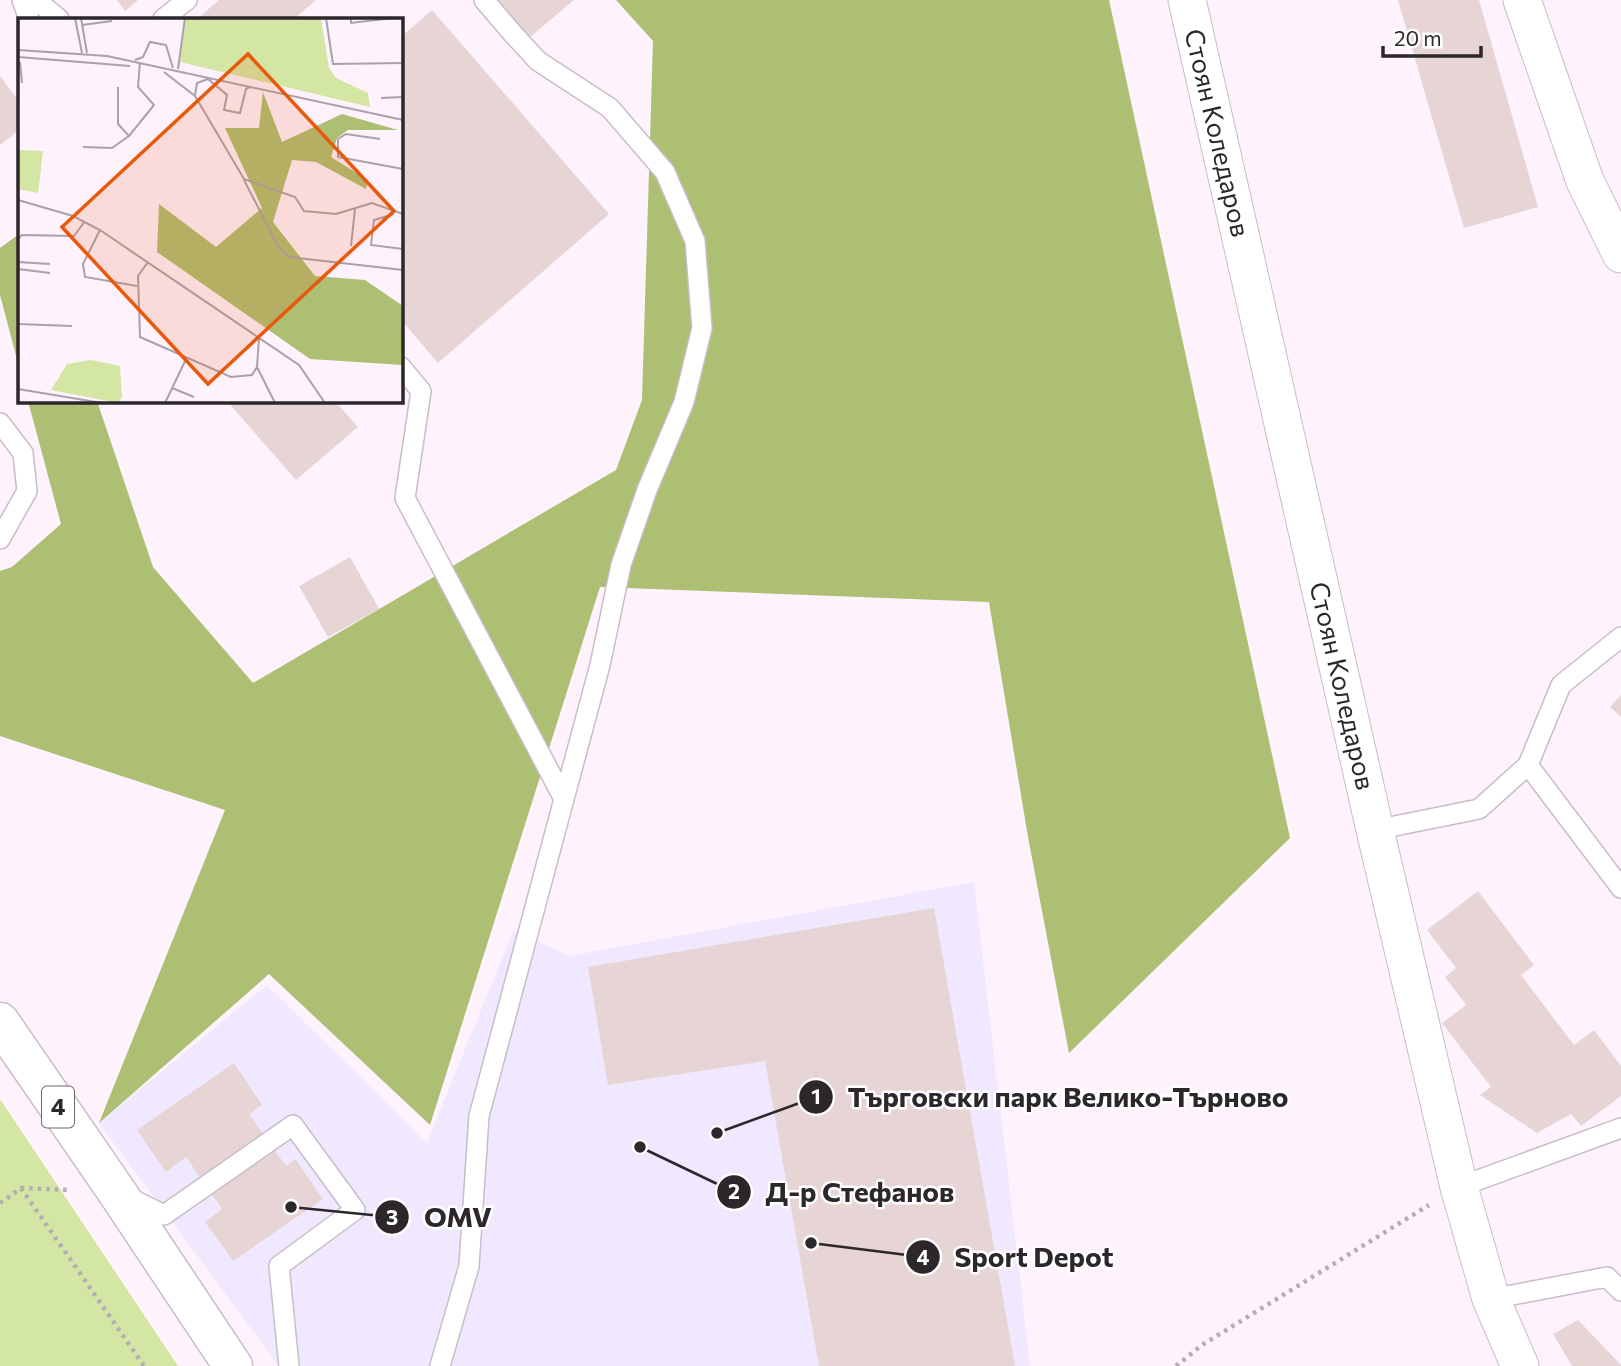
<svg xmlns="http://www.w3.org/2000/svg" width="1621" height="1366" viewBox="0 0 1621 1366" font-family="Commissioner,sans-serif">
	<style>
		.commercial { fill: #efe8fe }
		.green { fill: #d3e6a3 }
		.forest { fill: #acbf73 }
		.building { fill: #e6d5d4 }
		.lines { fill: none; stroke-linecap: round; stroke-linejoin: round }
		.service-casing { stroke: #c8bdc8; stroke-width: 22 }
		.minor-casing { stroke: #c8bdc8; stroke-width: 39 }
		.primary-casing { stroke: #c8bdc8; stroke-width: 41 }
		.path { stroke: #b5acb5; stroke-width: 4.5; stroke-dasharray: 3.5 5; stroke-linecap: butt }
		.service { stroke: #fff; stroke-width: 19 }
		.minor { stroke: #fff; stroke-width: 37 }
		.primary { stroke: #fff; stroke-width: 38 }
		.labels { text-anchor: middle; stroke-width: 5; stroke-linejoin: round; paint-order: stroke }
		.shield { fill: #fff; stroke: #6b686b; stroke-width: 2 }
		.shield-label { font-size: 24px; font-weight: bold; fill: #2b272b }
		.street-label { font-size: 26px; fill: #2b272b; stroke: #fff }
		.inset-road { fill: none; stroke: #aaa1a9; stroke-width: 2 }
		.view { fill: #e8590c; fill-opacity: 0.15; stroke: #e8590c; stroke-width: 3.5 }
		.inset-edge { fill: none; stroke: #2b272b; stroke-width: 3.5 }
		.leader { fill: none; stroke: #2b272b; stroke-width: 2.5 }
		.callout-dot { fill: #2b272b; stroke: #fff; stroke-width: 2.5 }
		.mark-label { font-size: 21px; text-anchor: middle; font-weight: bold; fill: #fff }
		.callout-label { font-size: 28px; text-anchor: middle; font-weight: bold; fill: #2b272b; stroke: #fff; stroke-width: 5; stroke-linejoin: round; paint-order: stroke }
	</style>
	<rect width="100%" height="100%" fill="#fef2fd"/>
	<!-- commercial -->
	<path class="commercial" d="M974,882l56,484h-751l-180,-243 168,-138 160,158 86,-212 56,25z"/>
	<!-- green -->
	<path class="green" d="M0,1099l178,267h-178z"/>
	<!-- forest -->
	<path class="forest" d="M616,0h493l181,838 -221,215 -41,-216 -39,-235 -389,-15 -170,538 -161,-151 -170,149 126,-313 -225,-74v-165l12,-4 49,-43 -33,-123h69l56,166 100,116 363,-213 26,-70 11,-359z
		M19,234v133l-19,-72v-47z"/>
	<!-- building -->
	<path class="building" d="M117,0h21l-13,11z
		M219,0h97l-22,19h-97z
		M497,0h77l-45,38z
		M1398,0h81l59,207 -74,21z
		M432,10l177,204 -171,149 -37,-43v-283z
		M0,76l19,25v29l-19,15z
		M227,401h108l23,26 -62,53z
		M350,557l29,52 -51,28 -29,-51z
		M1621,695v22l-11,-10z
		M1478,891l56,74 -13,10 53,70 20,-15 27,36v30l-40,30 -10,-12 -34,19 -57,-38 11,-8 -49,-64 24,-18 -21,-28 11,-9 -29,-38z
		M934,908l81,458h-196l-54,-305 -157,24 -20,-118z
		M234,1063l28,42 -13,9 37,52 9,-7 28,40 -90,62 -28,-39 17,-13 -36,-52 -20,15 -29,-42z
		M1578,1320l43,45v1h-49l-19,-32z"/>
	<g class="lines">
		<!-- service casing -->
		<g class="service-casing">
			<path id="service" d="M22,0l7,19
				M36,0l23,19
				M484,0l30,35 24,26 72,47 55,64 30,69 7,87 -18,74 -37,88 -26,75 -21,100 -36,134
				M163,19l24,-19
				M401,367l20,24 -16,107 159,301 -85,317 -10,150 -29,100
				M0,423l23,30 4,38 -27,48
				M1528,765l93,123
				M1375,830l104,-21 49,-44 33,-80 60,-48
				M1459,1187l162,-59
				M130,1198l34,17 129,-90 62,85 -76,56 10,100
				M1491,1299l116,-22 14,14"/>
		</g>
		<!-- minor casing -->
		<g class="minor-casing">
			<path id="minor" d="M1187,0l188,830 84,357 32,112 29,67
				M1522,0l63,181 36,73"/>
		</g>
		<!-- primary casing -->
		<g class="primary-casing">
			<path id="primary" d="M0,1022l117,170 116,174"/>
		</g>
		<!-- path -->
		<path class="path" d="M21,1188l123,178
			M0,1203l21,-15 50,2
			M1176,1366l26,-21 227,-140"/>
		<!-- service -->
		<use href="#service" class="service"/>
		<!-- minor -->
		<use href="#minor" class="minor"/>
		<!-- primary -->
		<use href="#primary" class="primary"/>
	</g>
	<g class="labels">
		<!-- shield labels -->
		<rect class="shield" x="42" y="1086.5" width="32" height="41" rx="5"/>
		<g class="shield-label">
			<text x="58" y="1115">4</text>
		</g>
		<!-- street labels -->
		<g class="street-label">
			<text transform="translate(1217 133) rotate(77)" y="9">Стоян Коледаров</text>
			<text transform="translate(1342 686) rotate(77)" y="9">Стоян Коледаров</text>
		</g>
	</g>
	<!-- overview -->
	<g transform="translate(18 18)">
		<rect width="385" height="385" fill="#fef2fd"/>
		<path d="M168,0h135l8,50 7,10 32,15 2,14 -190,-45zM0,132l25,1 -5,42 -20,-4zM73,342l29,6 2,31 -4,6 -67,-13 16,-26z" fill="#d3e6a3"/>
		<path d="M245,74l19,50 60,-28 56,16h-50l-11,8 -6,19 37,23 -2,9 -50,-27 -24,-2 -19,62 42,54 50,4 38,26v59l-93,-6 -153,-107 2,-48 57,43 46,-39 -37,-80h34z" fill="#acbf73"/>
		<path class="inset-road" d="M57,0l7,35M63,0l6,35M308,0l7,46 70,-1M333,0v5l43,-5M64,7l30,-4M0,32l89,6 296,64M0,39l112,9M117,42l8,-3 7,-15 16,3 7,23M2,44l2,21M160,51l7,-51M146,54l31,24 49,83 51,18 9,14 32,3 36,-11 31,11M100,69v37l11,12 25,-31 -16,-18 2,-25M177,77l2,-12 11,-4 19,16 -3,15 16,3 6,-24 4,-2M363,80l22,-1M362,121l-34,-5 -8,5v18l65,12M65,129l29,1 17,-12M226,162l35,68 10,9 114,13M0,182l55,16 27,14 199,135 26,38M376,196l-20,6 -3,25 32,4M82,212l-17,34 2,13 52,9M0,221l4,-4 52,1 11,-15M333,228l4,-37M0,244l32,2M130,244l-10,14 2,61 91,40 21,-2 5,-8 2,-29M0,251l32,4M0,306l54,2M239,349l18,36M154,370l22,9M0,371l84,14M147,385l22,-46"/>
		<path class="view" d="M230,36l146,157 -186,173 -146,-157z"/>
		<rect width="385" height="385" class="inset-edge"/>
	</g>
	<!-- callouts -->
	<path class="leader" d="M717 1133L816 1097M640 1147L734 1192M291 1207L392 1217M811 1243L923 1257"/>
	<g class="callout-dot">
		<circle cx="717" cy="1133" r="7"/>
		<circle cx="640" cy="1147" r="7"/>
		<circle cx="291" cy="1207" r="7"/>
		<circle cx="811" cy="1243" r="7"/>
		<circle cx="816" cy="1097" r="18"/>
		<circle cx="734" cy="1192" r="18"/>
		<circle cx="392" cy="1217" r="18"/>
		<circle cx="923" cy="1257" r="18"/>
	</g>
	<g class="mark-label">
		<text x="816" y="1104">1</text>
		<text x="734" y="1199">2</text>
		<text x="392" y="1225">3</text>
		<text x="923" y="1265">4</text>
	</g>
	<g class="callout-label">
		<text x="1068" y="1107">Търговски парк Велико-Търново</text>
		<text x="860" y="1202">Д-р Стефанов</text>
		<text x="458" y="1227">OMV</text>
		<text x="1034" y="1267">Sport Depot</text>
	</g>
	<!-- scale -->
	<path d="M1383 46v10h98v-10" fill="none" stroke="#2b272b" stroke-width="3.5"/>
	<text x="1394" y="46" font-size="21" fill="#2b272b" stroke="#ffffff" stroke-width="5" paint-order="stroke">20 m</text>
</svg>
